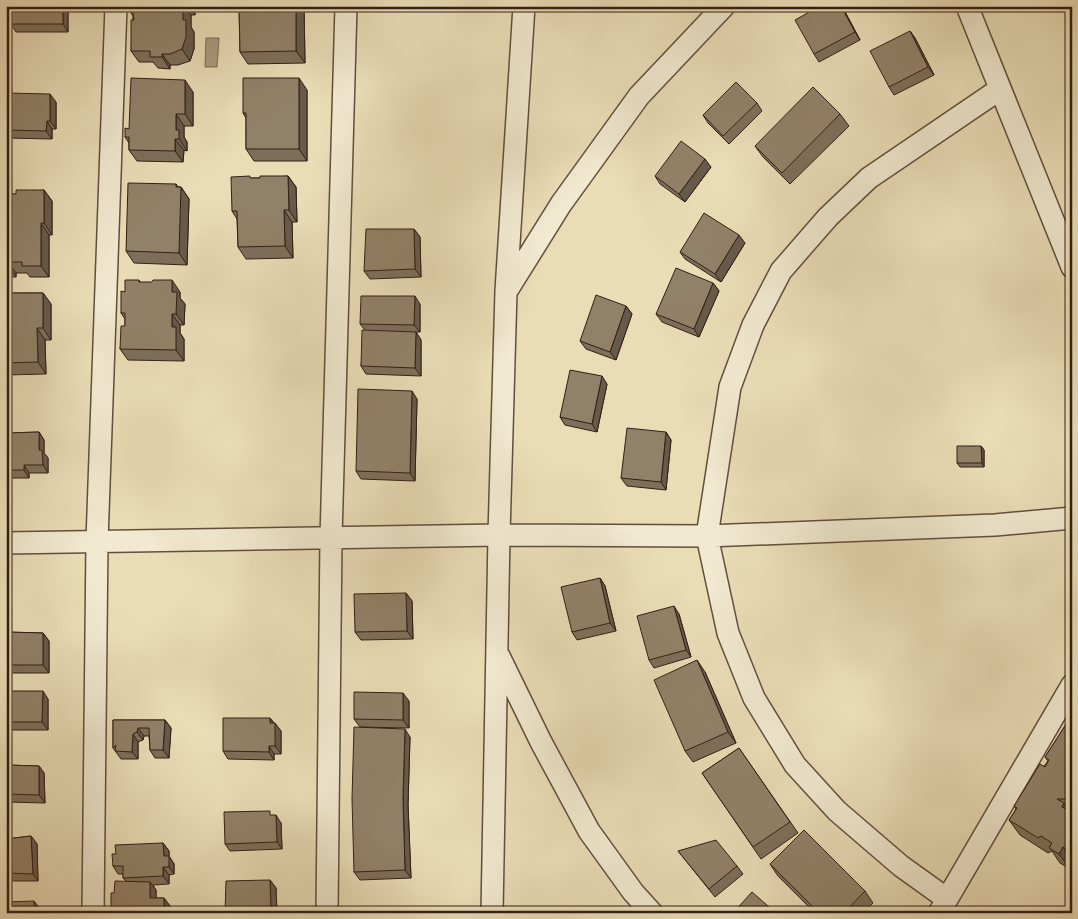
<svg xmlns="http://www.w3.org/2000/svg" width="1078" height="919" viewBox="0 0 1078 919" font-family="'IM FELL Great Primer',serif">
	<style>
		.water { fill: #ac9c7f; stroke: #7c6a55 }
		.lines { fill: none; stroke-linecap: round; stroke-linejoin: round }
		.minor-casing { stroke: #614e3d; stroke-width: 24 }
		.minor { stroke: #f1e9d0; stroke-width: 21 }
		.wall { fill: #7e6f5a; stroke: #331e15 }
		.shaded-wall { fill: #665a4a; stroke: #331e15 }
		.building { fill: #928169; stroke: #331e15 }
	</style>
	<rect width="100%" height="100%" fill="#eaddb6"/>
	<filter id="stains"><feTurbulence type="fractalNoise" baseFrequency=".004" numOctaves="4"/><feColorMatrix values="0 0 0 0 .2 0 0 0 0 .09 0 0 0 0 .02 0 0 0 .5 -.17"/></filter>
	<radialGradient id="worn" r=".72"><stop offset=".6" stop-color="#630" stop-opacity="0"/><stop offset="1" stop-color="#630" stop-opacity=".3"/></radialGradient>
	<!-- water -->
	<path class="water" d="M206,38h13l-2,29h-12z"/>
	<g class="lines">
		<!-- minor casing -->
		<g class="minor-casing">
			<path id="minor" d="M967,6l105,261
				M508,289l53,-85 78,-108 85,-90
				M6,543l493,-8 208,1 288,-11 77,-7
				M499,656l42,86 48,89 44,61 19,21
				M947,899l-46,-33 -64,-55 -42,-46 -41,-67 -26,-65 -21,-97 23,-149 23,-62 28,-54 47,-54 41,-39 131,-89
				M93,913l4,-372 19,-535
				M327,913l4,-375 15,-532
				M492,913l7,-378 7,-244 18,-285
				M939,913l133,-228"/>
		</g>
		<!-- minor -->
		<use href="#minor" class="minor"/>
	</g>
	<!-- wall -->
	<path class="wall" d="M10,6h58v26h-52l-5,-8z
		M131,6h64v9h-4v12l3,5v17l-4,12 -12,4h-8v4l-12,-1 -5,-6h-14l-8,-11 2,-35 -2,-3z
		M239,6h65l1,57 -57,1 -8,-12z
		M820,6h22l18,34 -41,22 -5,-8z
		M910,31l5,7 19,37 -40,20 -5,-8z
		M307,90v71h-53l-8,-12v-31l-3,-5z
		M193,92v34h-9v11l3,5v9l-3,-1 -1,12 -46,-1 -8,-11v-7l-4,-6 4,-8z
		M6,93l50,9v27h-4v10l-46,-1z
		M757,103l5,8 -33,33 -21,-21 -5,-8z
		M840,114l9,12 -59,58 -27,-27 -8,-11z
		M711,167l-26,35 -25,-18 -5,-8z
		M288,176l8,11 1,35h-5l1,36 -47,1 -8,-12 -1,-28 -5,-8 19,-33h9z
		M178,187h3l8,12 -2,66 -53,-2 -8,-12z
		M44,190l8,11v34h-3v42h-19l-3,-4h-11v4h-10v-86l3,3h7z
		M414,229l6,8 1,40 -51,2 -6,-8z
		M745,243l-24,39 -36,-23 -5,-7z
		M139,280l1,2 40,10v6l5,6 -1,21h-4v8l4,6v22l-56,-1 -8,-11 5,-23v-7l-4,-6 4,-21z
		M713,283l6,8 -20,46 -37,-15 -6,-8z
		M6,293h37l8,11v36h-6l1,34 -40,1z
		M420,304v28h-4l5,8v36l-55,-2 -5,-8 4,-36 -5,-6z
		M626,306l6,8 -16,46 -30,-11 -6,-8z
		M607,384l-10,48 -32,-7 -5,-8z
		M417,399l-2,82 -54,-2 -5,-8z
		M39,432l5,8v13l4,5v15h-19v5h-23v-45z
		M666,432l5,8 -5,50 -39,-4 -6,-8z
		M981,446l3,4v17h-24l-3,-4z
		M600,578l5,8 11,45 -39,9 -5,-8z
		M406,593l6,8 1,38 -52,1 -6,-8z
		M679,614l12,43 -37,11 -5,-8z
		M6,632l37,1 6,8v32h-43z
		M705,672l31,71 -43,19 -8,-11z
		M6,691l42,8v31h-42z
		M409,701v27l-49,-1 -6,-8z
		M1072,715v151l-2,3 -10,-6 -8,-12 -4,2 -28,-18 -11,-15 7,-11 -2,-3 34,-45 -3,-4z
		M270,718l11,13v23h-7v6l-46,-1 -5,-8z
		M113,720h52l6,8 -2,30h-14l-5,-8 -1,-14h-5l-1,4 -5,2v17h-17l-8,-11z
		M410,737l-2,68 3,73 -51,2 -6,-8z
		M739,748l59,85 -37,26 -59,-86z
		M6,765l33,1 5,7 1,30 -39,-1z
		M273,815l8,8 1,26 -52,2 -5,-7z
		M31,836l6,8 1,37h-32v-42z
		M163,843l6,8v5l5,8v10l-5,1v9l-16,1 3,5v8h8l6,8 -1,7h-56l-2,-4 3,-16 12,-12 -3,-3v-4h-5l-5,-8 3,-12z
		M678,851l59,15 6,8 -28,23z
		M770,864l95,27 8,12 -10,10h-48l-37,-37z
		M270,880l6,8 1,25h-52z"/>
	<!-- shaded-wall -->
	<path class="shaded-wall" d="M63,6h5v26l-5,-8z
		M183,6h2l6,9v12l3,5v17l-4,12 -8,-12z
		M188,6h7v9z
		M296,6h8l1,57 -9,-12z
		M841,6h1l18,34 -5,-8z
		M910,31l5,7 19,37 -6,-8z
		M162,54l8,11v4l-8,-12z
		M299,78l8,12v71l-8,-12z
		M185,80l8,12v34l-8,-12z
		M50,94l6,8v27l-6,-8z
		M176,114l8,12v11l3,5v9l-8,-12 -3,-9z
		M47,121l5,8v10l-6,-8z
		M175,139l9,11 -1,12 -8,-11z
		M705,159l6,8 -26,35 -6,-8z
		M288,176l8,11 1,35 -8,-12z
		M176,184l5,7v-4l8,12 -2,66 -8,-12z
		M44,190l8,11v34l-8,-12z
		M284,210l8,12 1,36 -8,-12z
		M41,223l8,12v42l-8,-11z
		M414,229l6,8 1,40 -6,-8z
		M739,235l6,8 -24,39 -6,-8z
		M8,262l8,11v4l-8,-11z
		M172,280l8,12v6l5,6 -1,21 -8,-11 -4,-22z
		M713,283l6,8 -20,46 -5,-8z
		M43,293l8,11v36l-8,-12z
		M415,296l5,8v28l-6,-7z
		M626,306l6,8 -16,46 -6,-8z
		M172,314l8,11v8l4,6v22l-8,-11 -4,-23z
		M37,328l8,12 1,34 -8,-12z
		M416,332l5,8v36l-6,-8z
		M602,376l5,8 -10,48 -5,-8z
		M412,391l5,8 -2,82 -5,-8z
		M39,432l5,8v13l4,5v15l-5,-8 -4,-15z
		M666,432l5,8 -5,50 -5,-8z
		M981,446l3,4v17l-2,-4z
		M24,465l5,8v5l-5,-8z
		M600,578l5,8 11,45 -6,-8z
		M406,593l6,8 1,38 -6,-8z
		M674,606l5,8 12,43 -5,-7z
		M43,633l6,8v32l-6,-8z
		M697,660l8,12 31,71 -8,-11z
		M43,691l5,8v31l-6,-8z
		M403,693l6,8v27l-6,-8z
		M270,718l5,7v-2l6,8v23l-6,-8 -5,-23z
		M165,720l6,8 -2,30 -6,-8z
		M138,728l6,8 -1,4 -6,-8z
		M405,729l5,8 -2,68 3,73 -6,-8 -2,-72z
		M133,734l5,8v17l-6,-7z
		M269,746l5,8v6l-5,-8z
		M39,766l5,7 1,30 -6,-8z
		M1064,803l8,11 -10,-7z
		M276,815l5,8 1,26 -5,-7z
		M31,836l6,8 1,37 -5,-7z
		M163,843l6,8v5l5,8v10l-5,-7 -5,-11z
		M1072,846v9l-3,-4z
		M1063,847l9,13v6l-2,3 -11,-15z
		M163,867l6,8v9l-6,-8z
		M270,880l6,8 1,25h-5l-1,-2z
		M150,882l6,8v16l-6,-8z
		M164,898l6,8 -1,7h-5z
		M34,901l6,8v4h-6z"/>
	<!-- building -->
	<path class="building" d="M10,6h53v18h-52z
		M131,6h52v14h3v17l-4,12 -12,5h-8v3h-12v-6h-19v-31h3l-1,-7h-2z
		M239,6h57v45l-56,1z
		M820,6h21l14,26 -41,22 -19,-34z
		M910,31l18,36 -39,20 -19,-36z
		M131,78l54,2v34h-9v16h3v9h-4v12l-46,-1v-13h-4v-9l4,1z
		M243,78h56v71h-53v-36h-3z
		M736,82l21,21 -34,33 -20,-21z
		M813,87l27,27 -58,59 -27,-27z
		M6,93l44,1v27h-3l-1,10 -40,-1z
		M681,141l24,18 -26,35 -24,-18z
		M250,176v2h10v-2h28l1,34h-5l1,36 -47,1 -1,-36h-5l-1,-34z
		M128,183l48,1v3h5l-2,66 -53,-2z
		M16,190h28v33h-3v43h-19v-4h-14v4h-2v-72h10z
		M704,213l35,22 -24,39 -35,-22z
		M366,229h48l1,40 -51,2z
		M676,268l37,15 -19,46 -38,-15z
		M125,280h14v2h13l1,-2h19v12h5l-1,22h-4v13h4v23l-56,-1 1,-23h4v-13h-4v-22l4,1z
		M6,293h37v35h-6l1,34 -32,1z
		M596,295l30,11 -16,46 -30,-11z
		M361,296h54l-1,29 -54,-1z
		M362,330l54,2 -1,36 -54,-2z
		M570,370l32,6 -10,48 -32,-7z
		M358,389l54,2 -2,82 -54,-2z
		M627,428l39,4 -5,50 -40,-4z
		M39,432v18h3l1,15h-19v5h-18v-37z
		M957,446h24l1,17h-25z
		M600,578l10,45 -38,9 -11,-45z
		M406,593l1,38 -52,1 -1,-38z
		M674,606l12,44 -37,10 -12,-44z
		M6,632l37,1v32h-37z
		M697,660l31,72 -43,19 -31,-71z
		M6,691h37l-1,31h-36z
		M354,692l49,1v27l-49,-1z
		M1072,715v84h-15l7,4 -2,4 10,5v34l-3,5 -6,-4 -4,7 -10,-6 3,-5 -11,-7 -3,2 -29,-18 8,-12 -3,-2 26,-42 5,3 4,-7 -4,-3z
		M223,718h47v5h5v23h-6v6l-46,-1z
		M113,720h52l-2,30h-13l-1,-22h-11l-1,4 -4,2 -1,18 -17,-1 1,-6 -3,3z
		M354,727l51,2 -2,69 2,72 -51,2 -2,-73z
		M739,748l51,74 -37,25 -51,-74z
		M6,765l33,1v29l-33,-1z
		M270,811v4h6l1,27 -52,2 -1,-32z
		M804,830l61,61 -21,22h-25l-49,-49z
		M31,836l2,38 -27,-1v-34z
		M716,840l21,26 -28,23 -31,-38z
		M163,843l1,13h5v11h-6v9l-40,2v-12h-10l-1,-12h4l-1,-9z
		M270,880l1,31 -21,2h-25l1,-32z
		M115,881l35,1v16h14v15h-49l1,-5 -5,1v-16h3z
		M752,892l24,21h-43z
		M34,901v12h-28v-11z"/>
	<!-- margin -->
	<rect width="1078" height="919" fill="none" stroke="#eaddb6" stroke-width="25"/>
	<rect x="8" y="8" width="1063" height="904" fill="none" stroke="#331e15" stroke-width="2.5"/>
	<rect x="12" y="12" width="1053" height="894" fill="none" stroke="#331e15"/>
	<rect width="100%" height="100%" filter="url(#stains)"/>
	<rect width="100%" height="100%" fill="url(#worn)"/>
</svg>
